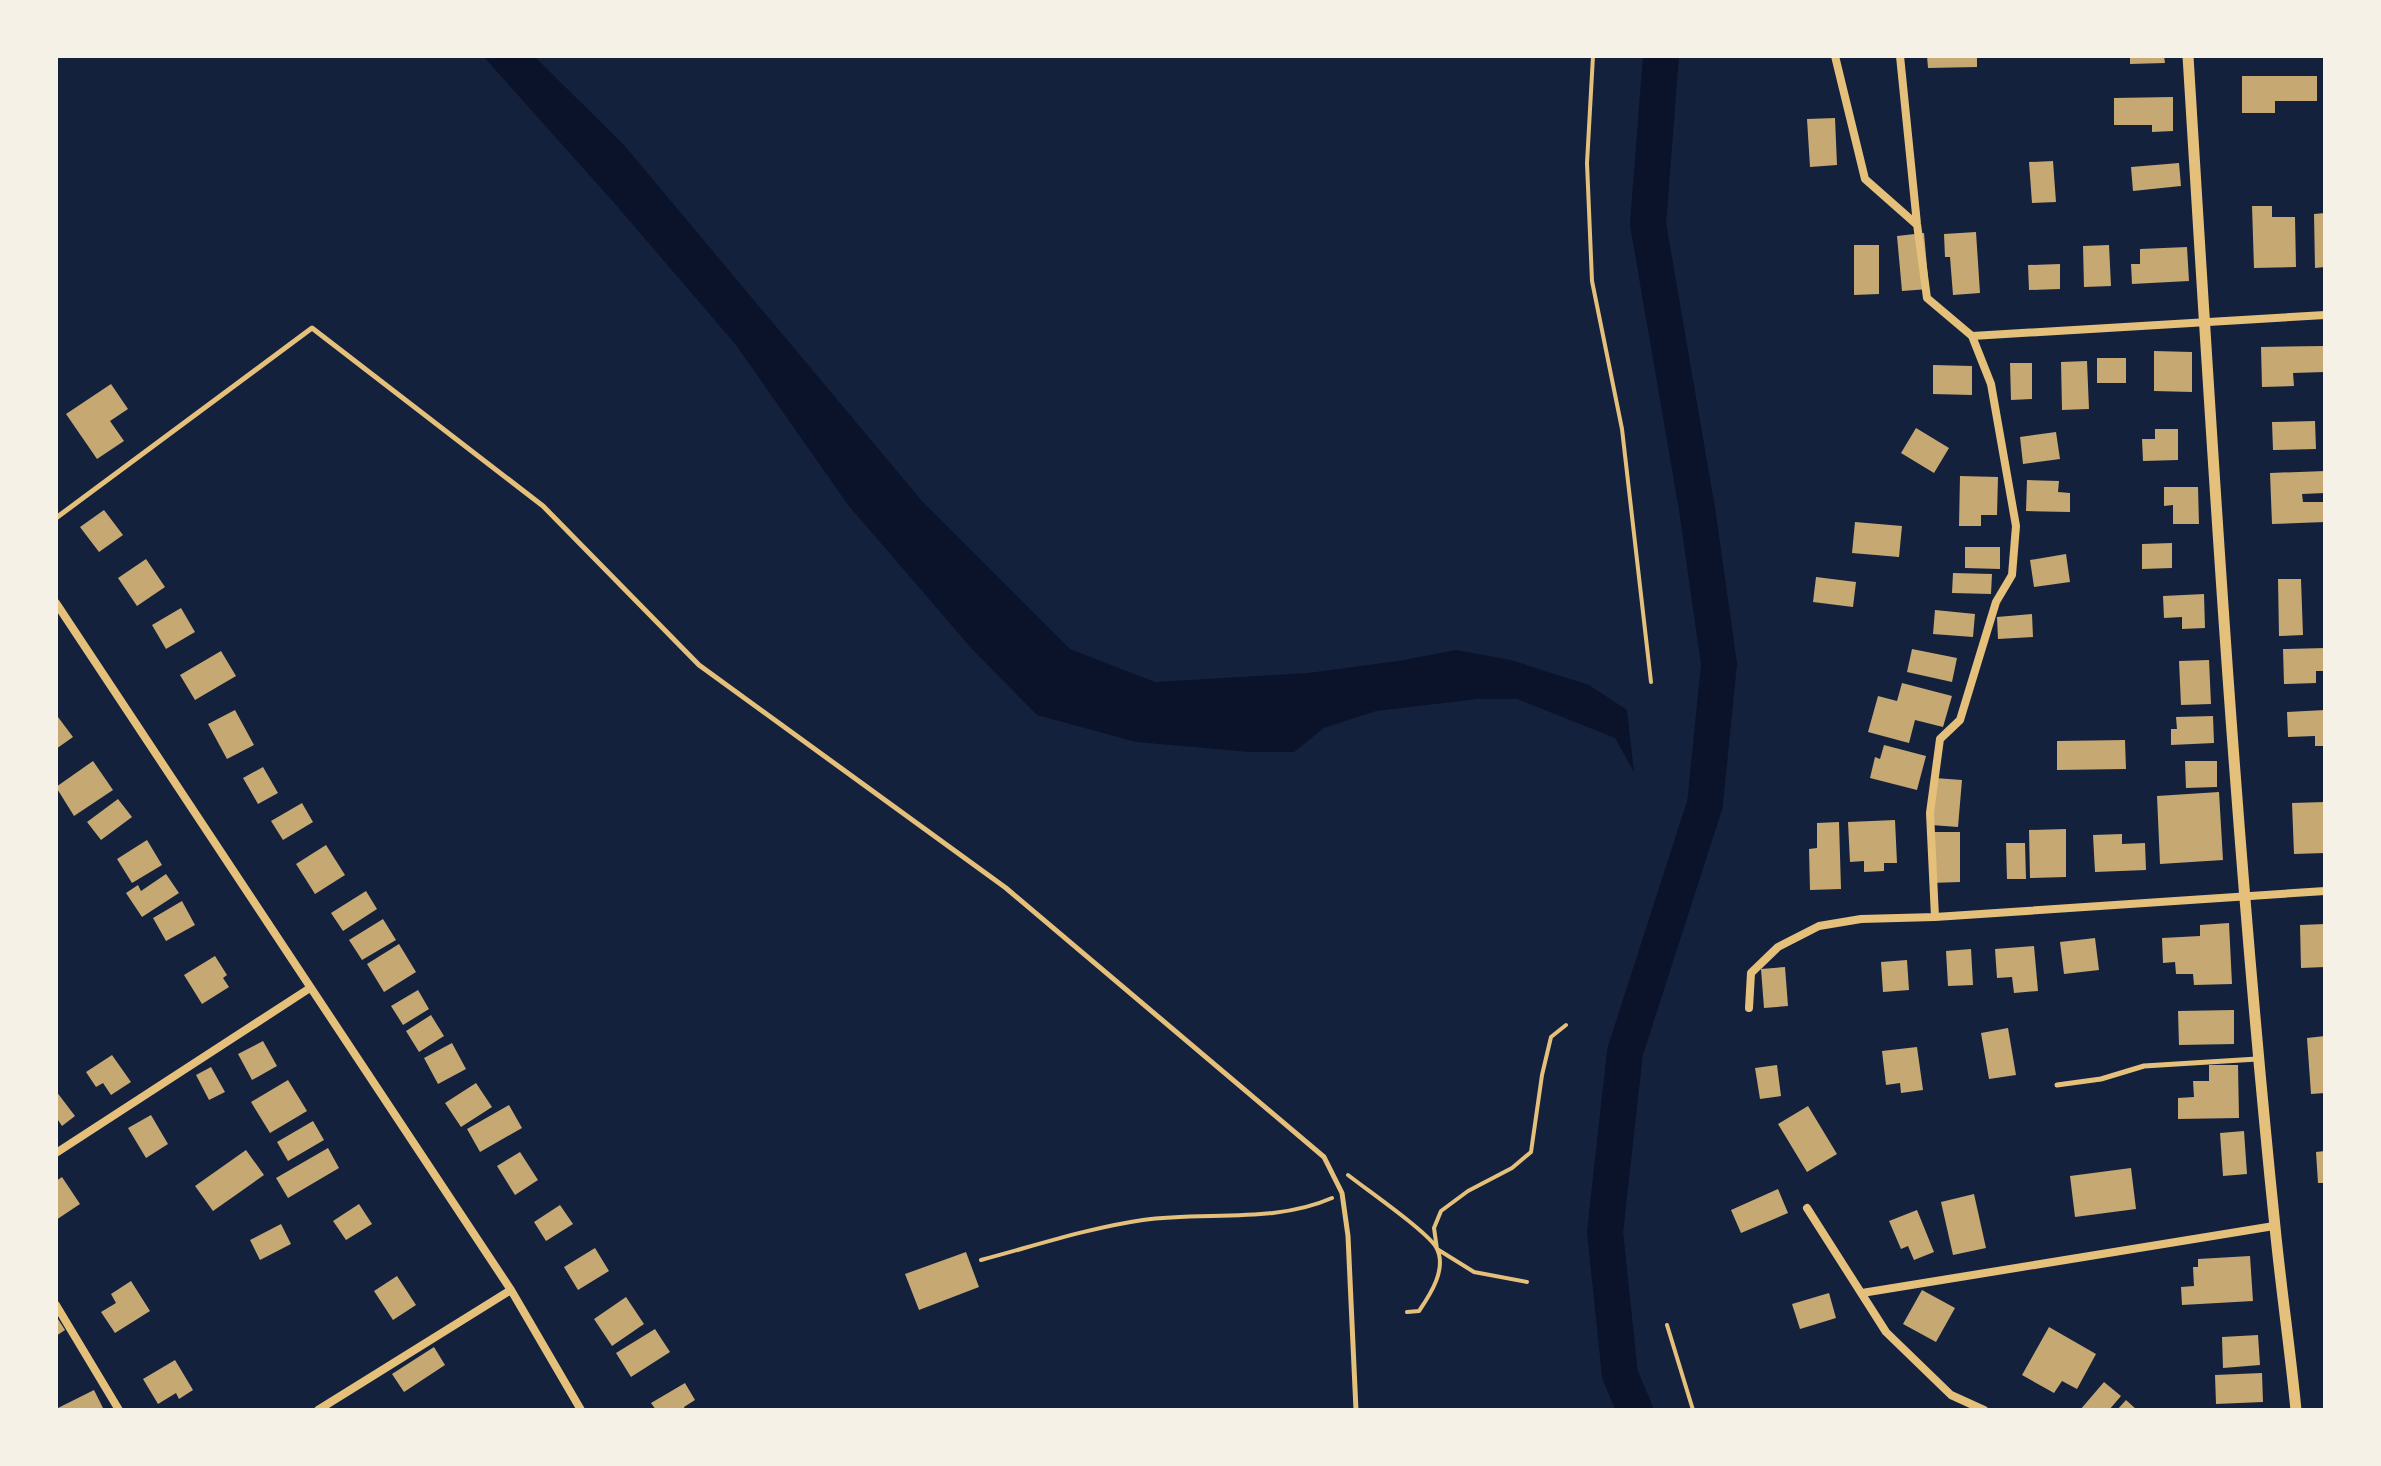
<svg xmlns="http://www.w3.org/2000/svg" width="2381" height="1466" viewBox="0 0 2381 1466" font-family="Rubik,sans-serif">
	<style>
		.water { fill: #0b132b }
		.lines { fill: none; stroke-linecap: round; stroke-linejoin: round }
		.river { stroke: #0b132b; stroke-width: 36 }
		.building { fill: #c6a872 }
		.path { stroke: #e5c07b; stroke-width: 4 }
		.service { stroke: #e5c07b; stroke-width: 5 }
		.minor { stroke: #e5c07b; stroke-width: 8 }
		.tertiary { stroke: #e5c07b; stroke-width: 11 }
	</style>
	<rect width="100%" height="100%" fill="#14213d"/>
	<!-- water -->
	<path class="water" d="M483,56h51l90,89 298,356 148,148 85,33 153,-9 90,-12 58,-11 55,10 78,25 38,25 7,62 -19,-34 -98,-39h-39l-102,12 -52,17 -30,24h-44l-114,-10 -99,-27 -65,-66 -124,-144 -112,-160 -120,-140z"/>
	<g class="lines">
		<!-- river -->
		<path class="river" d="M1635,1410l-15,-35 -15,-143 20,-180 80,-248 14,-140 -22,-155 -49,-285 13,-168"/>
	</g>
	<!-- building -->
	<path class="building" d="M1927,56h50v11l-49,1z
		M2130,56h34l1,7 -35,1z
		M2242,76h75v25h-42v12h-33z
		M2173,97v34l-21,1v-7h-38v-27z
		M1835,118l2,47 -27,2 -3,-48z
		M2053,161l3,41 -24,1 -3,-41z
		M2179,163l2,23 -48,5 -2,-24z
		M2252,206h20v11h23l1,50 -42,1z
		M2325,213v54l-10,1 -1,-54z
		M1976,232l4,61 -27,2 -3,-38h-5l-1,-23z
		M1924,233l5,56 -27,2 -5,-55z
		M1854,245h25v49l-25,1z
		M2109,245l2,41 -27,1 -1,-41z
		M2187,247l2,34 -57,3 -1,-20h9v-15z
		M2060,264v25l-31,1 -1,-25z
		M2325,346v26l-32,1 1,13 -32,1 -1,-40z
		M2154,351l38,1v40l-38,-1z
		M2097,358h29v25h-29z
		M2087,361l2,48 -27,1 -1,-48z
		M2010,363h22v36l-21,1z
		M1933,365l39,1v29l-39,-1z
		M111,384l17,25 -18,12 14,20 -27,18 -31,-45z
		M2315,421l1,28 -43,1 -1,-28z
		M1916,428l33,20 -15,25 -33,-20z
		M2155,429h23v31l-35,1 -1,-22h13z
		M2056,432l4,27 -37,5 -3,-27z
		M2325,471v22l-23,1 1,8h22v20l-53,2 -2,-51z
		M1960,476l38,1 -1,38h-16v11h-22z
		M2027,480l32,1 -1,11 12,1v19l-44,-1z
		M2164,487h34l1,37h-26v-19l-9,1z
		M104,510l19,25 -24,17 -19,-25z
		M1855,522l47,4 -3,31 -47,-4z
		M2172,543v25l-30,1v-25z
		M1965,547h35v22l-35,-1z
		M2066,554l4,28 -36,5 -4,-27z
		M146,559l19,28 -28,19 -19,-28z
		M1953,573l39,1 -1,20 -39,-1z
		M1816,577l40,5 -3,25 -40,-5z
		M2278,579h23l2,56 -24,1z
		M2204,594l1,34 -23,1v-12l-18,1 -1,-22z
		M181,608l14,24 -29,17 -14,-24z
		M1935,610l40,4 -2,23 -40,-3z
		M2032,614l1,23 -35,2 -1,-22z
		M2325,648v23h-9v12l-32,1 -1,-35z
		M1912,649l45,9 -5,24 -45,-10z
		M221,651l15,25 -41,24 -15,-25z
		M2209,660l2,44 -30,1 -2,-44z
		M1902,683l50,13 -9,31 -28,-7 -6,23 -41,-11 10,-36 19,5z
		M235,710l19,35 -27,14 -19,-35z
		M2325,710v36h-10v-10l-27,1 -1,-25z
		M2213,716l1,27 -43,2v-16h6l-1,-12z
		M58,717l15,20 -17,12v-31z
		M2125,740l1,29 -69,1v-29z
		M1884,745l42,11 -9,34 -47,-12 5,-21 5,2z
		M93,761l20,29 -39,26 -18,-29z
		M2185,761h32v26l-31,1z
		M263,767l15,26 -20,11 -15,-26z
		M1935,778l27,2 -4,47 -27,-2z
		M2219,792l4,68 -63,4 -3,-68z
		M118,799l14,18 -31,23 -14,-18z
		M2325,802v51l-31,1 -2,-51z
		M302,803l11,19 -30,18 -12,-19z
		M1895,820l2,43h-13v8l-20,1v-11l-14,1 -2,-40z
		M1839,822l2,67 -31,1 -1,-41 8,-1v-25z
		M2066,829v48l-36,1 -1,-48z
		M1930,832h30v50l-30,1z
		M2122,834v10l23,-1 1,27 -51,2 -2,-37z
		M147,840l15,25 -30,18 -15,-24z
		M2006,843h19l1,36h-19z
		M326,845l19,30 -30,19 -19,-30z
		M166,874l13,19 -37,24 -16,-24 12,-8 3,6z
		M366,891l11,18 -34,22 -12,-18z
		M182,901l13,24 -29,16 -13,-23z
		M383,919l13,21 -34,20 -13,-20z
		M2229,923l3,61 -38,1 -1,-11h-17l-1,-12 -12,1 -1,-25 38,-2v-11z
		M2325,924v43l-24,1 -1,-43z
		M2095,938l4,32 -35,4 -4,-32z
		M399,944l17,28 -32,20 -17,-28z
		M2034,946l4,45 -24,2 -2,-16 -15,1 -2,-29z
		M1971,949l2,36 -25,1 -2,-35z
		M215,956l12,19 -4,3 6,9 -27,17 -18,-29z
		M1907,960l2,30 -26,2 -2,-30z
		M1785,967l3,39 -24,2 -3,-39z
		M418,990l11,19 -26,16 -12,-19z
		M2234,1010v34l-55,1 -1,-34z
		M431,1015l13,21 -25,16 -13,-21z
		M2008,1028l8,47 -27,4 -8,-46z
		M2325,1036v57l-14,1 -4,-56z
		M263,1041l14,25 -25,14 -14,-26z
		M452,1043l14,26 -28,15 -14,-26z
		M1917,1047l6,43 -22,3 -1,-10 -14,2 -4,-34z
		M112,1055l19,27 -20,13 -8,-12 -7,4 -10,-15z
		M1777,1065l4,31 -21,3 -5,-31z
		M2209,1065h29l1,53 -61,1v-21l16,-1 -1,-16h16z
		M211,1067l14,25 -16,8 -13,-25z
		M288,1080l19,31 -37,22 -19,-31z
		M476,1083l16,24 -31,20 -16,-24z
		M56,1091l19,25 -13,10 -6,-9z
		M509,1105l13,23 -42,24 -13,-23z
		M1808,1106l29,48 -30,18 -29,-48z
		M151,1115l17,29 -22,14 -18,-30z
		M313,1121l11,19 -36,21 -11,-19z
		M2244,1131l3,43 -24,2 -3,-43z
		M328,1148l11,20 -51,30 -12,-20z
		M246,1150l18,25 -51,36 -18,-25z
		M2325,1151v32h-7l-2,-31z
		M520,1152l18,28 -23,15 -18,-29z
		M2131,1168l5,41 -61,8 -5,-41z
		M62,1177l18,27 -24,16v-39z
		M1778,1189l10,24 -47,20 -10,-23z
		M1974,1194l12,54 -33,7 -12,-53z
		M359,1204l13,20 -26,16 -13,-19z
		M560,1205l13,19 -27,17 -12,-19z
		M1917,1210l17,42 -20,8 -6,-14 -7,3 -12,-28z
		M281,1224l10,20 -31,16 -10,-20z
		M595,1248l14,23 -31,19 -14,-23z
		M966,1252l13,35 -60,23 -14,-36z
		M2250,1256l3,45 -71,4 -1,-18 13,-1 -1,-19h5v-8z
		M397,1276l19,29 -23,15 -19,-29z
		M131,1281l19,30 -35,22 -14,-21 15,-9 -5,-9z
		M1922,1290l33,18 -19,34 -33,-18z
		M1829,1293l7,25 -36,11 -8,-25z
		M626,1297l18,27 -32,22 -18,-27z
		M56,1316l9,14 -9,6z
		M2049,1327l47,27 -19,35 -15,-8 -8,12 -32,-18z
		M655,1329l15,23 -39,25 -15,-24z
		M2258,1335l2,30 -37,3 -1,-31z
		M434,1347l11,18 -41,27 -12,-18z
		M175,1360l18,30 -14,9 -3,-6 -18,11 -15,-25z
		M2262,1373l1,29 -47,2 -1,-29z
		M2104,1382l17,14 -12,14h-29z
		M685,1383l10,17 -11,7 1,3h-29l-5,-7z
		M94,1390l10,20h-48v-1z
		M2126,1400l11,10h-20z"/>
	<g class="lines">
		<!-- path -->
		<path class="path" d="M1593,56l-6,107 5,118 30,148 29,253
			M1348,1175c19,15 77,55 88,72 12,21 -6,48 -17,64l-12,1
			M981,1260c53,-14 107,-32 162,-40 61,-9 130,4 189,-22
			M1527,1282l-53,-10 -37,-23 -3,-21 7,-17 27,-20 44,-23 19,-16 11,-77 9,-38 15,-12
			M1667,1325l26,85"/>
		<!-- service -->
		<path class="service" d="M56,518l256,-190 231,178 156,159 307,223 318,269 18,36 6,43 8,174
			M2057,1085l44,-6 43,-13 113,-7"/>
		<!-- minor -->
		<path class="minor" d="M1835,56l30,123 51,45
			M1900,56l17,168 10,74 45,38 353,-21
			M56,603l455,687 70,120
			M1935,917l-5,-104 10,-74 20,-19 36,-118 16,-27 4,-49 -25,-142 -19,-48
			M1749,1008l2,-35 27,-26 41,-21 42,-7 74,-2 390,-26
			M56,1153l254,-165
			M1807,1208l79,124 65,63 33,15
			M1862,1293l412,-67
			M56,1305l63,105
			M318,1410l193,-120"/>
		<!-- tertiary -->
		<path class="tertiary" d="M2188,56c24,390 47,782 87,1171 6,61 15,122 21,183"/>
	</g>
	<!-- border -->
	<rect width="2381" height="1466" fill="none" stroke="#f6f1e7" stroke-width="116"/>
</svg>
